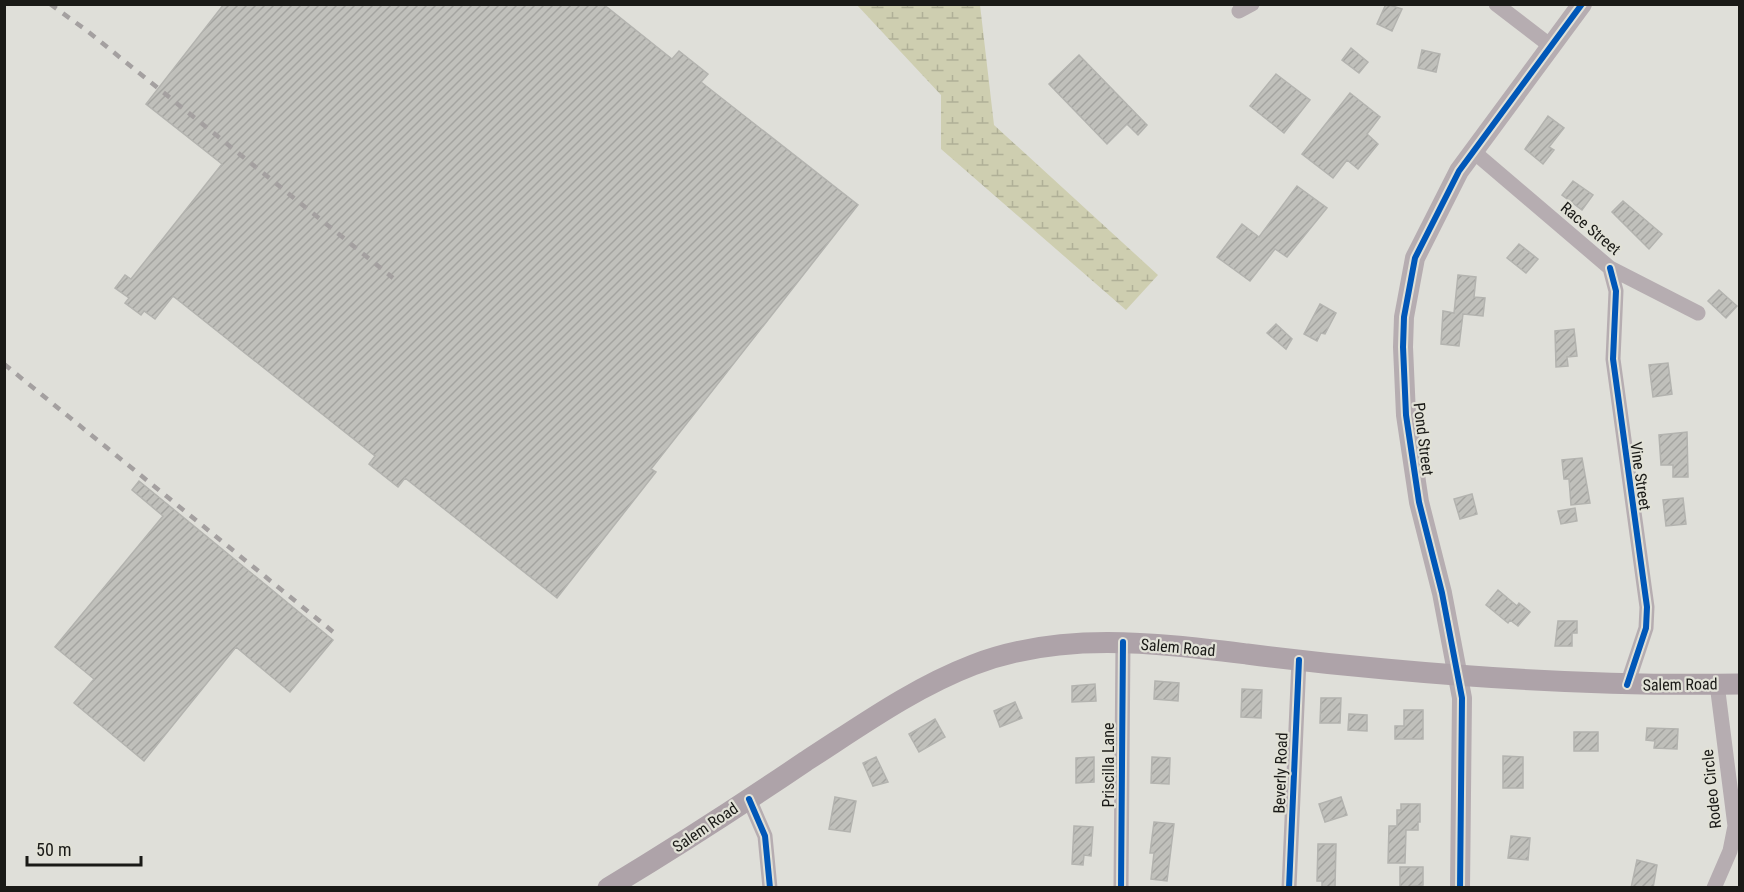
<svg xmlns="http://www.w3.org/2000/svg" width="1744" height="892" viewBox="0 0 1744 892" font-family="'Roboto Condensed',sans-serif">
	<style>
		.wetland { fill: url(#wetland-marsh) }
		.building { fill: url(#building-hatch); stroke: #b3b3af; stroke-width: 1.5 }
		.lines { fill: none; stroke-linecap: round; stroke-linejoin: round }
		.minor { stroke: #b6adb1; stroke-width: 15 }
		.tertiary { stroke: #b6adb1; stroke-width: 20 }
		.secondary { stroke: #aea3a9; stroke-width: 21 }
		.rail { stroke: #a4a0a0; stroke-width: 4.5; stroke-dasharray: 8 8; stroke-linecap: butt }
		.cycleway-casing { stroke: #e1e1d7; stroke-width: 10 }
		.cycleway { stroke: #0057b8; stroke-width: 6 }
		.labels { text-anchor: middle; stroke-width: 4.5; stroke-linejoin: round; paint-order: stroke }
		.street-label { font-size: 16px; fill: #1a1a17; stroke: #e1e1d7 }
	</style>
	<defs>
		<pattern id="wetland-marsh" width="20" height="14" patternUnits="userSpaceOnUse" patternTransform="scale(1.5)"><rect width="20" height="14" fill="#ceceb0"/><path d="M1 5h8M5 5V1M11 12h8M15 12V8" fill="none" stroke="#b0b097"/></pattern>
		<pattern id="building-hatch" width="6" height="6" patternUnits="userSpaceOnUse" patternTransform="scale(1.5)"><rect width="6" height="6" fill="#c0c0bb"/><path d="M-1 1l2-2M0 6l6-6M5 7l2-2" fill="none" stroke="#a4a4a0"/></pattern>
	</defs>
	<rect width="100%" height="100%" fill="#dfdfd9"/>
	<!-- wetland -->
	<path class="wetland" d="M857,5h123l14,120 164,150 -32,35 -185,-161v-54z"/>
	<!-- building -->
	<path class="building" d="M224,4h379l69,55 7,-8 29,23 -7,8 157,123 -207,264 5,3 -99,126 -152,-120 -7,9 -29,-23 6,-8 -202,-160 -18,23 -11,-8 -3,4 -16,-12 4,-5 -14,-10 10,-13 6,4 91,-115 -76,-60z
		M1386,4l16,5 -10,22 -15,-7z
		M1351,48l17,14 -9,11 -17,-13z
		M1422,50l18,4 -4,18 -18,-4z
		M1079,55l68,70 -9,10 -11,-11 -20,20 -58,-60z
		M1276,74l34,26 -26,33 -34,-27z
		M1350,93l30,24 -13,17 11,10 -20,25 -11,-9 -14,18 -31,-24z
		M1548,116l16,12 -15,19 5,3 -11,14 -18,-15z
		M1573,181l20,14 -11,15 -20,-15z
		M1297,186l30,22 -40,49 -12,-8 -25,32 -33,-24 25,-33 17,13z
		M1623,201l39,33 -13,15 -37,-37z
		M1519,244l19,15 -12,14 -19,-15z
		M1458,275l18,2 -2,20 11,1 -2,18 -20,-2 -4,32 -18,-2 2,-33 11,2z
		M1719,290l18,16 -11,12 -18,-17z
		M1320,304l16,9 -11,21 -4,-1 -4,8 -13,-7z
		M1276,324l16,15 -6,10 -19,-16z
		M1574,329l3,27 -10,1 1,9 -12,1 -1,-36z
		M1668,363l4,31 -19,3 -4,-32z
		M1687,432l1,45h-15v-12h-12l-2,-30z
		M1582,458l8,45 -19,2 -2,-26h-5l-2,-19z
		M139,481l194,159 -43,52 -54,-45 -92,114 -70,-58 20,-24 -39,-32 108,-131 -31,-26z
		M1472,494l5,20 -17,5 -6,-20z
		M1683,498l3,26 -20,2 -3,-26z
		M1575,508l2,13 -16,3 -3,-13z
		M1498,590l19,16 2,-3 11,9 -12,14 -8,-6 -2,3 -22,-18z
		M1558,621h19v12h-5v13h-17z
		M1155,681l24,2 -1,18 -24,-2z
		M1095,684l1,17 -24,1v-16z
		M1242,689l20,1 -1,28 -20,-1z
		M1321,698h20l-1,25h-20z
		M1015,702l7,16 -22,9 -6,-16z
		M1404,710h19v29h-28v-13h9z
		M1349,714l18,1v16l-19,-1z
		M935,719l10,18 -26,15 -10,-18z
		M1647,728l31,1 -1,20 -23,-1 1,-7 -9,-1z
		M1574,732h24v19h-24z
		M1503,756l20,1v31h-20z
		M876,757l12,25 -15,4 -10,-23z
		M1094,757v25l-18,1v-25z
		M1152,757l18,1 -1,26 -18,-1z
		M835,797l21,4 -6,31 -21,-3z
		M1341,797l6,18 -22,7 -6,-18z
		M1401,804h19v18h-2v8h-12l-1,33h-17l1,-37h8v-16h4z
		M1154,822l20,2 -7,57 -16,-2 3,-26h-4z
		M1074,826l19,1 -2,29 -7,-1 -1,10 -11,-1z
		M1511,836l19,2 -2,22 -20,-2z
		M1318,844h18l-1,44h-13v-7h-5z
		M1637,860l20,5 -4,23h-22z
		M1400,867h23v18l-23,3z"/>
	<g class="lines">
		<!-- minor -->
		<path class="minor" d="M1496,4l56,43
			M1239,11l13,-7
			M1474,152l136,116 88,45
			M1610,268l6,23 -3,68 34,248 -1,21 -19,57
			M749,799l16,37 5,52
			M1121,888l2,-246
			M1289,888l10,-228
			M1714,888l16,-37 5,-25 -18,-142"/>
		<!-- tertiary -->
		<path class="tertiary" d="M1460,888l2,-190 -20,-105 -23,-91 -13,-87 -3,-68 1,-30 11,-59 44,-87 123,-167"/>
		<!-- secondary -->
		<path class="secondary" d="M608,888c68,-41 133,-83 198,-127 53,-34 107,-73 167,-96 88,-34 183,-22 274,-11 46,6 92,11 138,15 118,11 236,17 355,15"/>
		<!-- rail -->
		<path class="rail" d="M50,4l36,26 307,248
			M4,364l333,271"/>
		<!-- cycleway casing -->
		<g class="cycleway-casing">
			<path id="cycleway" d="M1610,268l6,23 -3,68 34,248 -1,21 -19,57
				M749,799l16,37 5,52
				M1121,888l2,-246
				M1289,888l10,-228
				M1460,888l2,-190 -20,-105 -23,-91 -13,-87 -3,-68 1,-30 11,-59 44,-87 123,-167"/>
		</g>
		<!-- cycleway -->
		<use href="#cycleway" class="cycleway"/>
	</g>
	<g class="labels">
		<!-- street labels -->
		<g class="street-label">
			<text transform="translate(1591 228) rotate(40)" y="6">Race Street</text>
			<text transform="translate(1424 439) rotate(83)" y="6">Pond Street</text>
			<text transform="translate(1641 476) rotate(82)" y="6">Vine Street</text>
			<text transform="translate(1178 647) rotate(5)" y="6">Salem Road</text>
			<text transform="translate(1680 684) rotate(-1)" y="6">Salem Road</text>
			<text transform="translate(1108 765) rotate(-90)" y="6">Priscilla Lane</text>
			<text transform="translate(1280 773) rotate(-88)" y="6">Beverly Road</text>
			<text transform="translate(1711 789) rotate(-96)" y="6">Rodeo Circle</text>
			<text transform="translate(705 827) rotate(-34)" y="6">Salem Road</text>
		</g>
	</g>
	<!-- border -->
	<rect width="1744" height="892" fill="none" stroke="#1a1a17" stroke-width="12"/>
	<!-- scale -->
	<path d="M27 856v9h114v-9" fill="none" stroke="#1a1a17" stroke-width="3"/>
	<text x="36" y="856" font-size="18" fill="#1a1a17" stroke="#e1e1d7" stroke-width="4.5" paint-order="stroke">50 m</text>
</svg>
